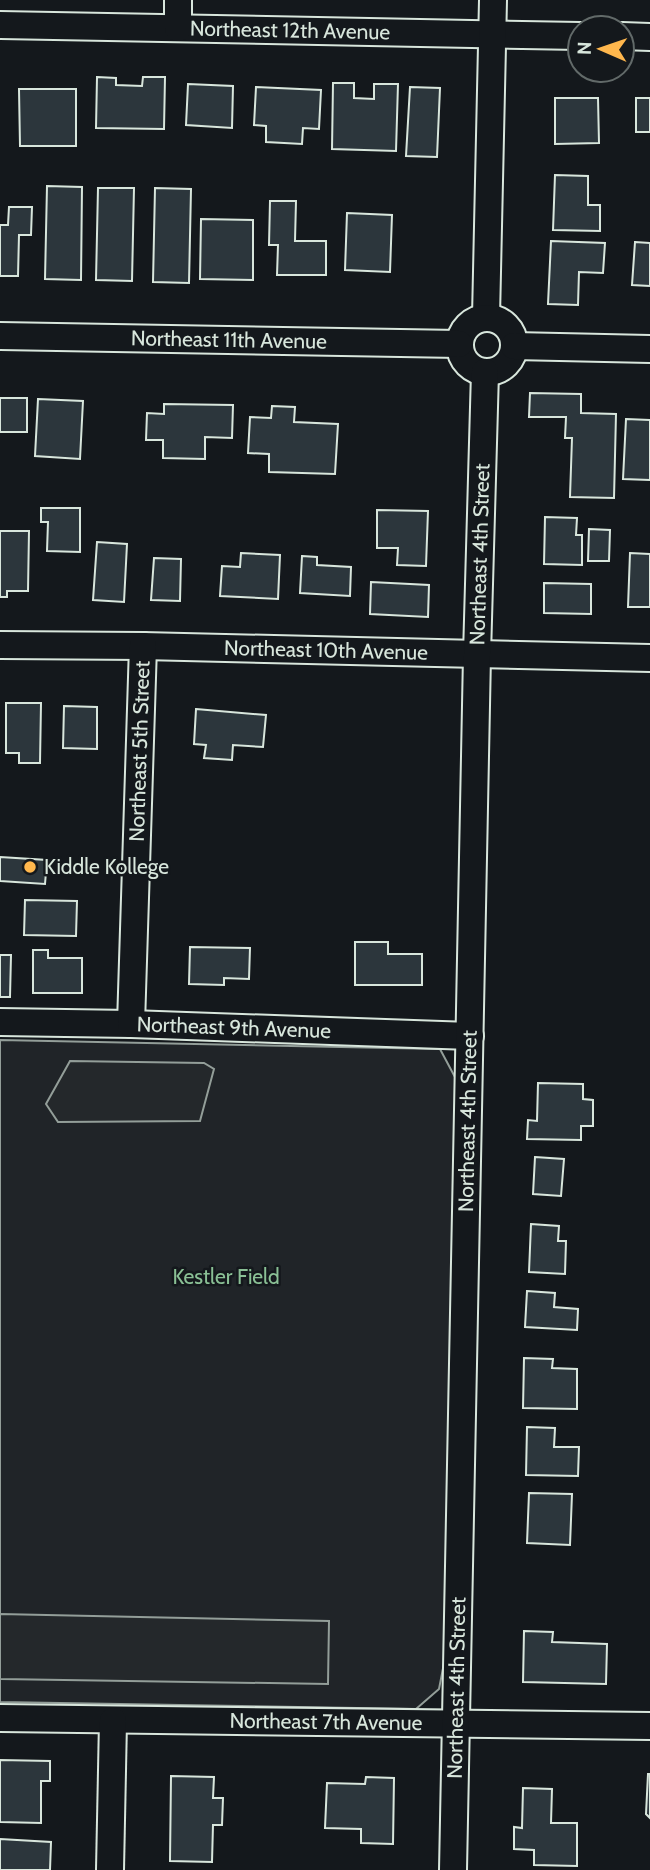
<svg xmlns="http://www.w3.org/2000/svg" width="650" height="1870" viewBox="0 0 650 1870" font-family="Cabin,sans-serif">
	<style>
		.green { fill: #202428; stroke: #939e99; stroke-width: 2 }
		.parking { fill: #24282b; stroke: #939e99; stroke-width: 2 }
		.building { fill: #2c363c; stroke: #d8e6dc; stroke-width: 2 }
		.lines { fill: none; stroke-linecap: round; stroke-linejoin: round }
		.minor-casing { stroke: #d8e6dc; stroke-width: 30 }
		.minor { stroke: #14181c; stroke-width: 26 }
		.poi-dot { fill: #ffb74d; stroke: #14181c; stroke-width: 2.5 }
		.labels { text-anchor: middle; stroke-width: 5; stroke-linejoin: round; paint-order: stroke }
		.street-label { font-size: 21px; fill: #d8e6dc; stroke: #14181c }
		.poi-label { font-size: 21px; fill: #d8e6dc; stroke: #14181c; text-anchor: start }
		.park-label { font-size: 21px; fill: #8ac095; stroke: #14181c }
	</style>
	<rect width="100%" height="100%" fill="#14181c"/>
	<!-- green -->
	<path class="green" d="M0,1040l440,9 16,30 -10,574 -7,36 -23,20 -416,-7z"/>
	<!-- parking -->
	<path class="parking" d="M70,1061l134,2 10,6 -14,52 -142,1 -12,-18z
		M0,1614l329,7 -1,63 -328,-5z"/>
	<!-- building -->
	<path class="building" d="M97,77l19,1v7l26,1 1,-9h22l-1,52 -68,-1z
		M333,83h21v15l20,1v-15h24l-2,67 -64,-2z
		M188,84l45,2 -1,42 -46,-3z
		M256,87l65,3 -2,39 -16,-1 -1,16 -36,-2v-16l-12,-1z
		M410,87l30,1 -3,69 -31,-1z
		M19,89h57v57h-56z
		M555,98h43l1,45 -44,1z
		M636,98h14v34h-14z
		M555,175l33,1v29h12v26l-47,-1z
		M47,186l35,1 -1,93 -36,-1z
		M98,188h36l-2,93 -36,-1z
		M155,188l36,1 -2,94 -36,-1z
		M270,201h26l-1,40h31v34h-49l1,-30h-9z
		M9,207h23l-1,28h-12l-1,41h-18v-51h8z
		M347,213l45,2 -2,57 -45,-2z
		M201,219l52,1v60l-53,-1z
		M551,241l54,2 -2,30 -24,-1 -1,33 -30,-1z
		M635,242l15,1v43l-18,-1z
		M530,393l51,1v19l35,1 -2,84 -44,-1 2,-59h-7l1,-21h-37z
		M0,398h27v34h-27z
		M38,399l45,2 -3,58 -45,-3z
		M164,404l69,1 -1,33 -27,-1v22l-42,-1v-18h-17l1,-27 17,1z
		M272,406l23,1 -1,15 44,2 -3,50 -66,-2v-18l-21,-1 2,-36 21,1z
		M626,419l24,1v60l-27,-1z
		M41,508h39v44l-33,-1 1,-29h-7z
		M377,510l51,1 -2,55 -29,-1 1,-17h-21z
		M545,517l32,1 -1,17h6v30l-38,-1z
		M589,529l21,1 -1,31h-21z
		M0,531h29l-1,60h-21v6h-7z
		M97,542l30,2 -3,58 -31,-2z
		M241,553l39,2 -2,44 -58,-3 2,-30 18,1z
		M630,553l20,1v53h-22z
		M302,556l15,1v8l34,2 -1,29 -50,-3z
		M154,558l27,1 -1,42 -29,-1z
		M371,582l58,3 -1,32 -58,-3z
		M544,583l47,1v30l-47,-1z
		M6,703h35l-1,60h-21v-10h-13z
		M64,706l33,1v42l-34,-1z
		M196,709l70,6 -3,32 -30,-2 -1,15 -28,-2 2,-13 -12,-1z
		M0,857l47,3 -2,24 -45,-3z
		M25,900l52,1 -1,35 -52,-1z
		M355,942h33v12h34v31h-67z
		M190,947l60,1 -1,31 -25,-1v7l-35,-1z
		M33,950h15v8h34v35h-49z
		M0,955h11l-1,42h-10z
		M538,1083l45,1v15l10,1v26h-12v14l-54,-1 1,-19 9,1z
		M535,1157l29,2 -3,37 -28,-2z
		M531,1224l28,2 -1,15h8l-1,33 -36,-2z
		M527,1291l28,2 -1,14 24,2 -1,21 -52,-3z
		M524,1358l29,1 -1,9 25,1v40l-54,-1z
		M527,1427l28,1 -1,19h25l-1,29 -52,-1z
		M529,1493l43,1 -2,51 -43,-2z
		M524,1631l29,1 -1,10 55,2 -1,40 -83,-2z
		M0,1760l50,1v20h-9v42l-41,-1z
		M648,1774h2v44l-4,-4z
		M171,1776l43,1 -1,21h10l-1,27h-9l-1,37 -42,-1z
		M366,1777l28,1 -1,66 -32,-1v-14l-36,-1 2,-45 38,1z
		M523,1788l29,1 -1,34h26v43l-43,-1v-15l-20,-1v-22l8,1z
		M0,1839l51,3 -1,28h-50z"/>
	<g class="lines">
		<!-- minor casing -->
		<g class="minor-casing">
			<g id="minor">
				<path id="s1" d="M0,25l580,11"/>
				<path d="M178,28v-28"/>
				<path d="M622,36l28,1"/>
				<path d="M486,317l7,-317"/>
				<circle cx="487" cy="345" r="27"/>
				<path id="s2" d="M0,336l459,8"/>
				<path d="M514,346l136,3"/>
				<path id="s3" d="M0,645l143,1 507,12"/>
				<path id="s4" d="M0,1022l131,2 339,12"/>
				<path id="s5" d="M131,1024l12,-378"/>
				<path id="s6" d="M0,1718l650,8"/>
				<path d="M110,1870l3,-149"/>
				<path id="s7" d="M453,1870l24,-1215 8,-283"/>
			</g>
		</g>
		<!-- minor -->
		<use href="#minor" class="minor"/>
	</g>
	<!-- markers -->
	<circle class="poi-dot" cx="30" cy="867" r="7"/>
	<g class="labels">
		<!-- street labels -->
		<g class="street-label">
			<text dy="7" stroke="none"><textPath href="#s1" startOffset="290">Northeast 12th Avenue</textPath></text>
			<text dy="7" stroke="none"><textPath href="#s2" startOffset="229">Northeast 11th Avenue</textPath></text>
			<text dy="7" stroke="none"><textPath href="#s7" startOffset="1316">Northeast 4th Street</textPath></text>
			<text dy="7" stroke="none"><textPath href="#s3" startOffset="326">Northeast 10th Avenue</textPath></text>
			<text dy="7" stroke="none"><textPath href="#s5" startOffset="273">Northeast 5th Street</textPath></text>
			<text dy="7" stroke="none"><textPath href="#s4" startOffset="234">Northeast 9th Avenue</textPath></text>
			<text dy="7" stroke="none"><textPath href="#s7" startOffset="749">Northeast 4th Street</textPath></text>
			<text dy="7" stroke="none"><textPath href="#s7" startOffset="182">Northeast 4th Street</textPath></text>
			<text dy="7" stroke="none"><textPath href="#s6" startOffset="326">Northeast 7th Avenue</textPath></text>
		</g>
		<!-- poi labels -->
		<g class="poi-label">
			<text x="44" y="874">Kiddle Kollege</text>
		</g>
		<!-- park labels -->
		<g class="park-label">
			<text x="226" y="1284">Kestler Field</text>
		</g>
	</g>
	<!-- north arrow -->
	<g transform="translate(601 49) rotate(272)"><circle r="33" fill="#14181c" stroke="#626a69" stroke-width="2"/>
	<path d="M0-5L12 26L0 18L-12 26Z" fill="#ffb74d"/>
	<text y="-10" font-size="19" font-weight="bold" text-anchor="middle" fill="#d8e6dc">N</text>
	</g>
</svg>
